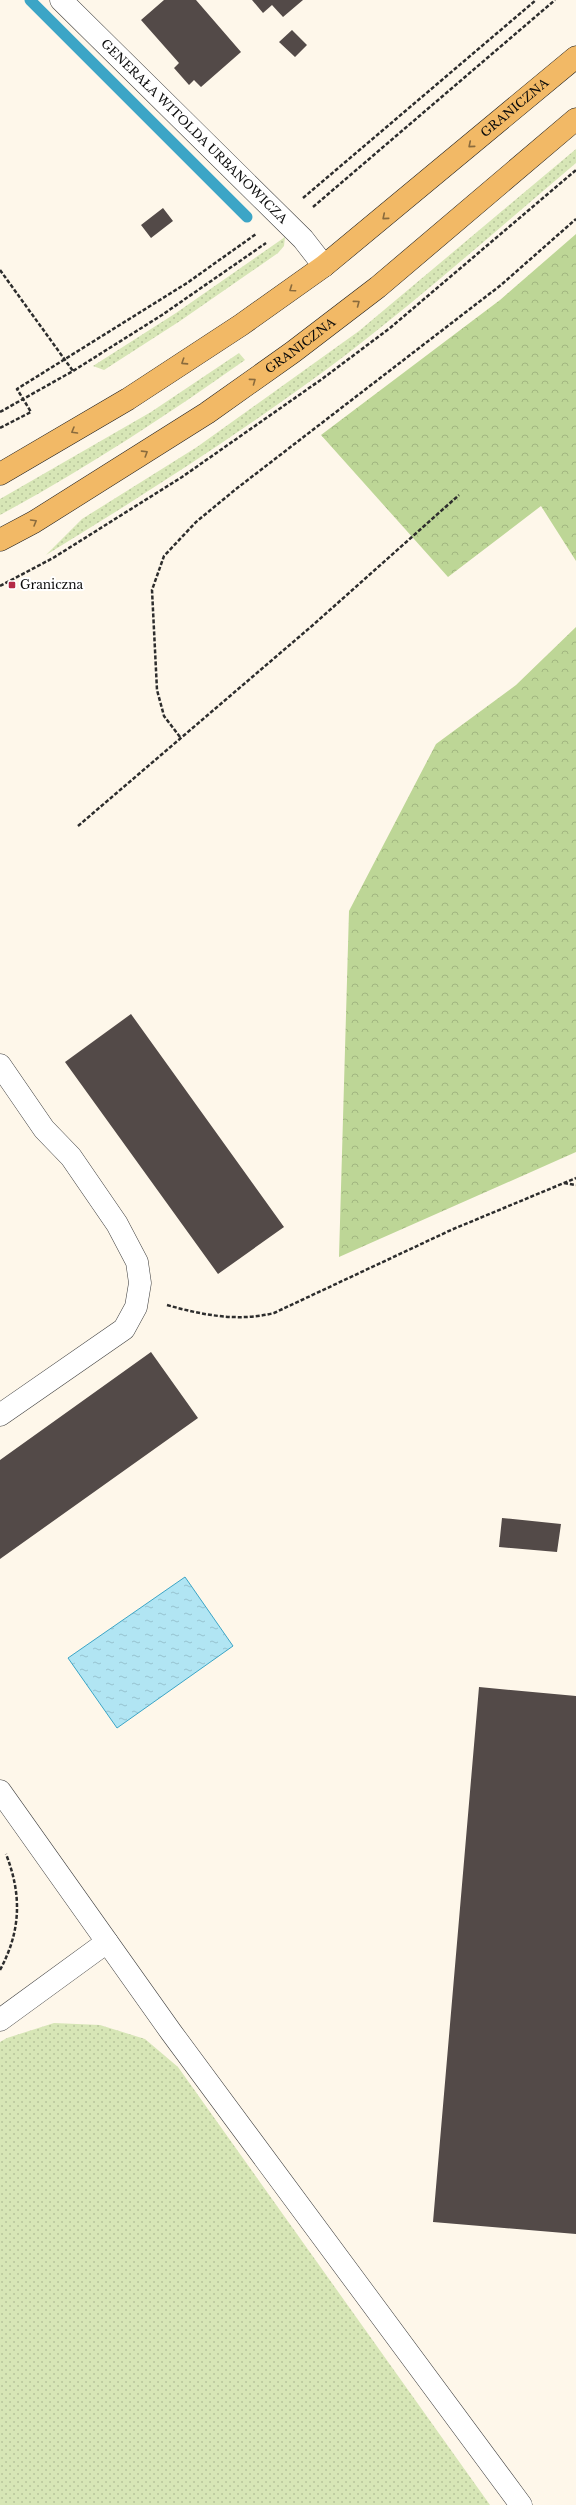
<svg xmlns="http://www.w3.org/2000/svg" width="576" height="2505" viewBox="0 0 576 2505" font-family="'Libre Baskerville',serif">
	<style>
		.grass { fill: url(#grass-dots) }
		.forest { fill: url(#forest-crowns) }
		.water { fill: url(#water-ripples); stroke: #3ca5c6 }
		.lines { fill: none; stroke-linecap: round; stroke-linejoin: round }
		.stream { stroke: #3ca5c6; stroke-width: 11 }
		.building { fill: #534a48 }
		.minor-casing { stroke: #3e3e3e; stroke-width: 23 }
		.major-casing { stroke: #1c1c1c; stroke-width: 23 }
		.path { stroke: #2d2d2d; stroke-width: 2.5; stroke-dasharray: 4 2; stroke-linecap: butt }
		.minor { stroke: #fff; stroke-width: 22 }
		.major { stroke: #f2b966; stroke-width: 22 }
		.oneway { stroke: #8a6b3d }
		.poi-dot { fill: #b42a47; stroke: #fff; stroke-width: 1.5 }
		.labels { text-anchor: middle; stroke-width: 4; stroke-linejoin: round; paint-order: stroke }
		.street-label { font-size: 12px; fill: #0b0b0b; stroke: #fff }
		.poi-label { font-size: 12px; fill: #0b0b0b; stroke: #fff; text-anchor: start }
	</style>
	<defs>
		<pattern id="grass-dots" width="8" height="8" patternUnits="userSpaceOnUse"><rect width="8" height="8" fill="#d7e6b6"/><path d="M2 2h.1M6 6h.1" fill="none" stroke="#b7c49b" stroke-width="1.8" stroke-linecap="round"/></pattern>
		<pattern id="forest-crowns" width="20" height="18" patternUnits="userSpaceOnUse"><rect width="20" height="18" fill="#bdd696"/><path d="M2 6a3 3 0 1 1 6 0M12 15a3 3 0 1 1 6 0" fill="none" stroke="#a1b680"/></pattern>
		<pattern id="water-ripples" width="26" height="14" patternUnits="userSpaceOnUse"><rect width="26" height="14" fill="#b1e5f3"/><path d="M2 4q2-2 4 0t4 0M15 11q2-2 4 0t4 0" fill="none" stroke="#97c3cf"/></pattern>
	</defs>
	<rect width="100%" height="100%" fill="#fef7ea"/>
	<!-- grass -->
	<path class="grass" d="M576,149v14c-76,64 -150,130 -229,191 -97,73 -198,138 -301,201l36,-36 115,-72 162,-116z
		M285,237l-1,9 -6,7 -98,68 -76,49 -11,-4 83,-53z
		M239,353l6,7c-79,56 -160,109 -245,155v-16l151,-87z
		M54,2023l46,2 45,14 33,28 312,438h-490v-463l7,-4z"/>
	<!-- forest -->
	<path class="forest" d="M576,234v327l-35,-55 -93,71 -127,-142 179,-135z
		M576,627v525l-237,105 10,-346 87,-167 80,-59z"/>
	<!-- water -->
	<path class="water" d="M185,1577l48,69 -116,82 -49,-70z"/>
	<g class="lines">
		<!-- stream -->
		<path class="stream" d="M30,0l217,217"/>
	</g>
	<!-- building -->
	<path class="building" d="M164,0h32l45,52 -40,35 -7,-7 -5,5 -15,-17 5,-5 -38,-43z
		M252,0h51l-20,17 -11,-12 -9,8z
		M292,30l15,15 -12,12 -16,-15z
		M163,208l10,13 -22,17 -10,-13z
		M131,1014l153,213 -66,47 -153,-212z
		M151,1352l47,66 -198,141v-99z
		M502,1518l59,6 -4,28 -58,-5z
		M479,1687l97,9v538l-143,-12z"/>
	<g class="lines">
		<!-- minor casing -->
		<g class="minor-casing">
			<g id="minor">
				<path id="s1" d="M61,0l242,239 21,27"/>
				<path d="M0,1065l44,64 27,28 46,67 20,38 3,21 -4,24 -12,22 -124,86"/>
				<path d="M0,1791l171,241 350,473"/>
				<path d="M0,2020l107,-78"/>
			</g>
		</g>
		<!-- major casing -->
		<g class="major-casing">
			<g id="major">
				<path id="s2" d="M0,474l128,-75 113,-74 83,-59 252,-209"/>
				<path id="s3" d="M0,540l34,-18 173,-109 86,-61 85,-65 198,-168"/>
			</g>
		</g>
		<!-- path -->
		<path class="path" d="M303,198l233,-198
			M313,207l242,-207
			M0,270l73,101
			M0,412l73,-41 89,-56 104,-72
			M0,428l31,-16 -14,-23 170,-106 69,-49
			M0,586l53,-28 129,-81 140,-98 68,-51 186,-158
			M180,737l-16,-21 -7,-26 -5,-100 12,-34 32,-34 40,-33 265,-204 75,-66
			M78,826l235,-201 146,-130
			M564,1183l12,2
			M167,1305c35,10 71,17 107,8l177,-83 125,-52
			M0,1970c21,-39 22,-75 6,-116"/>
		<!-- minor -->
		<use href="#minor" class="minor"/>
		<!-- major -->
		<use href="#major" class="major"/>
	</g>
	<!-- one-way arrows -->
	<defs><path id="oneway-chevron" d="M-2-3.5L2.5 0L-2 3.5" fill="none" stroke-width="1.6" stroke-linecap="round" stroke-linejoin="round"/></defs>
	<g class="oneway">
		<use href="#oneway-chevron" transform="translate(471 145) rotate(140)"/>
		<use href="#oneway-chevron" transform="translate(385 217) rotate(140)"/>
		<use href="#oneway-chevron" transform="translate(292 289) rotate(145)"/>
		<use href="#oneway-chevron" transform="translate(357 303) rotate(-37)"/>
		<use href="#oneway-chevron" transform="translate(184 362) rotate(147)"/>
		<use href="#oneway-chevron" transform="translate(253 381) rotate(-36)"/>
		<use href="#oneway-chevron" transform="translate(74 431) rotate(150)"/>
		<use href="#oneway-chevron" transform="translate(145 453) rotate(-32)"/>
		<use href="#oneway-chevron" transform="translate(34 522) rotate(-30)"/>
	</g>
	<!-- markers -->
	<rect class="poi-dot" x="8" y="581" width="8" height="8" rx="2"/>
	<g class="labels">
		<!-- street labels -->
		<g class="street-label">
			<text dy="4" stroke="none"><textPath href="#s2" startOffset="633">GRANICZNA</textPath></text>
			<text dy="4" stroke="none"><textPath href="#s1" startOffset="187">GENERAŁA WITOLDA URBANOWICZA</textPath></text>
			<text dy="4" stroke="none"><textPath href="#s3" startOffset="358">GRANICZNA</textPath></text>
		</g>
		<!-- poi labels -->
		<g class="poi-label">
			<text x="20" y="589">Graniczna</text>
		</g>
	</g>
</svg>
